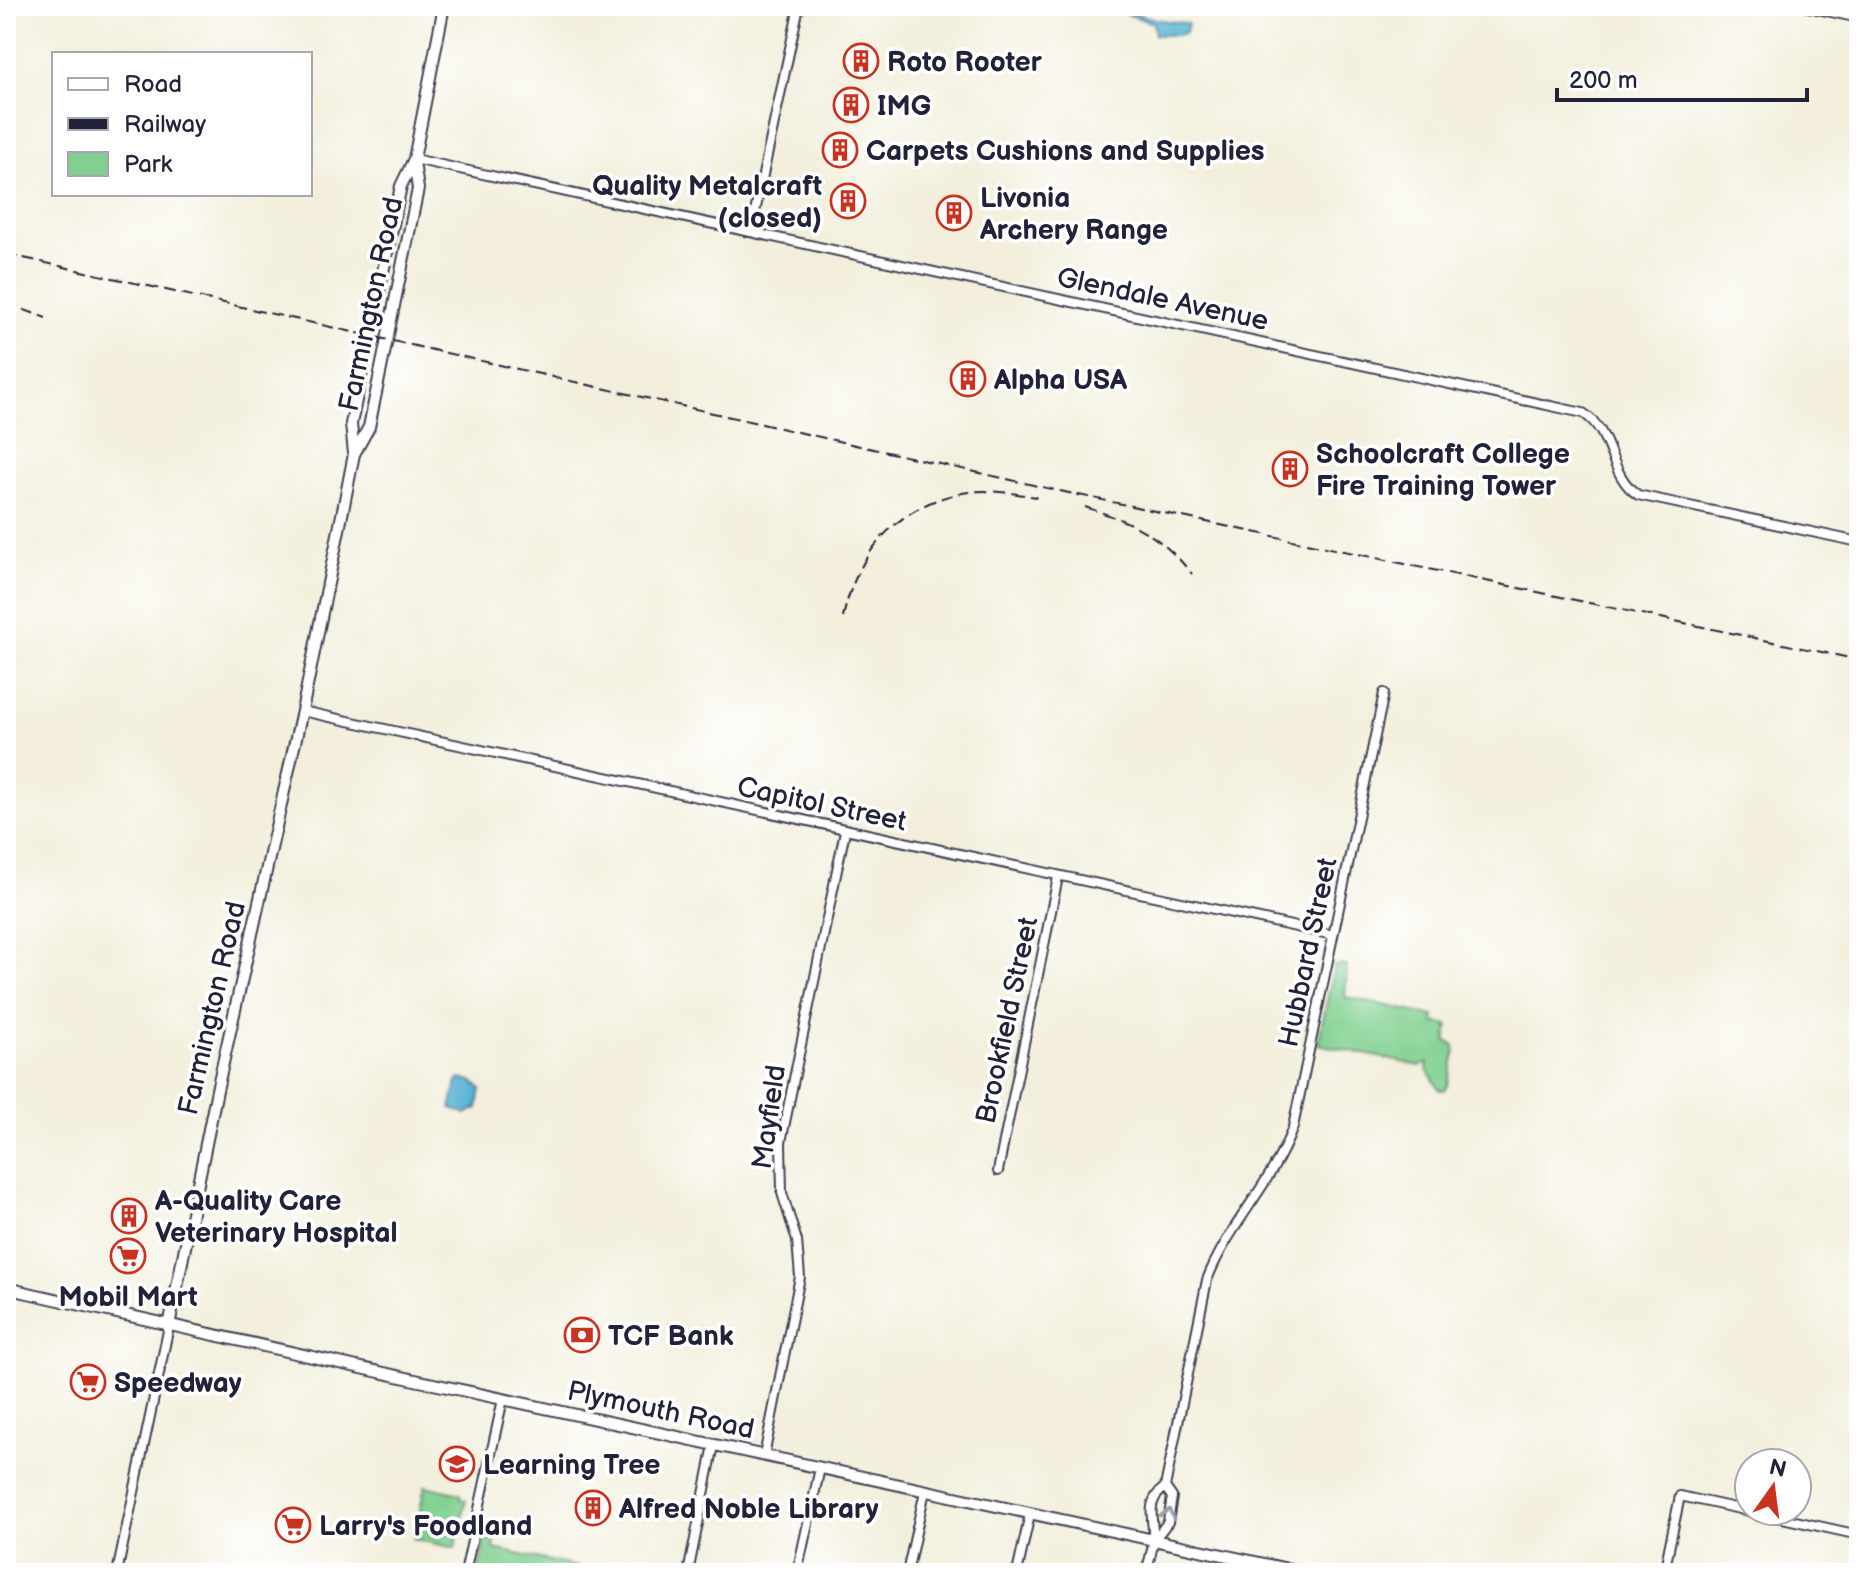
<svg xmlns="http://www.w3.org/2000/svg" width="1865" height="1579" viewBox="0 0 1865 1579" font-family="'Balsamiq Sans',sans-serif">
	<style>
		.green { fill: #81d090; stroke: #527966; stroke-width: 2 }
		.water { fill: #53b1d1; stroke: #3a6a86; stroke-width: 2 }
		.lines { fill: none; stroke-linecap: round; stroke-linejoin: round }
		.minor-casing { stroke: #414153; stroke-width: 12 }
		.major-casing { stroke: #414153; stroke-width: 14 }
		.minor { stroke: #fff; stroke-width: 8 }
		.major { stroke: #fff; stroke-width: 10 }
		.rail { stroke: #22223b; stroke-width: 2; stroke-dasharray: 12 6; stroke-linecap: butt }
		.oneway { stroke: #9c9ca7 }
		.labels { text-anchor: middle; stroke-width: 7; stroke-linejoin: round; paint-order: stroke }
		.poi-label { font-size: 28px; font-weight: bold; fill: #22223b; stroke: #fff; text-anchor: start }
		.street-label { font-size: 28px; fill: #22223b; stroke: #fff }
	</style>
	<rect width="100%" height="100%" fill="#fff"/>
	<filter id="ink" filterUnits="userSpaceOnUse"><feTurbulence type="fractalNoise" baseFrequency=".0125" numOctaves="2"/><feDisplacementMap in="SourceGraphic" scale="16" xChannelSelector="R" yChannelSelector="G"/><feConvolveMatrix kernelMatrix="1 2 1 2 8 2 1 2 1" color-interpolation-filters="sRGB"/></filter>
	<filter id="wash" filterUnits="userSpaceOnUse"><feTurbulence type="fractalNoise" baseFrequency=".006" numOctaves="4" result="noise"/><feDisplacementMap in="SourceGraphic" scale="32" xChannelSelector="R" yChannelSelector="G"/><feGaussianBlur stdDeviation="1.8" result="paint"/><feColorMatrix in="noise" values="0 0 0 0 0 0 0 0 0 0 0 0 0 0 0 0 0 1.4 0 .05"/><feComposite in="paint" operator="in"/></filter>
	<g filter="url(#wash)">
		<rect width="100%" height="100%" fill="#f3efdc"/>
		<!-- green -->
		<path class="green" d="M1339,965l8,1 -2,31 89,19 -1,6 16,3 -3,16 8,4 2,5 -8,34 -4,6h-4l-13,-21 1,-6 -8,3 -102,-22 16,-78z
			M425,1486l36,8 -1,5 6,1 -11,48 -41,-9z
			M485,1539l10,2 -1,8 112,24h-128z"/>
		<!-- water -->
		<path class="water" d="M1103,6c20,0 38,11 59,14 9,2 17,1 26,4l-2,8 -8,3h-23l-2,-12z
			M460,1079l12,2 9,8 -3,19 -12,6 -15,-6 6,-26z"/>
	</g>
	<g filter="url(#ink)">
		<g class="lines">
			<!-- minor casing -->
			<g class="minor-casing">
				<path id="minor" d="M1803,6l56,12
					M414,159l1169,254c31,19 25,62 55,82l221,47
					M751,231l48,-225
					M302,711l1031,224
					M998,1171l60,-294
					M764,1456l36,-179 -3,-36 -15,-48 -1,-51 64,-311
					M1750,1511l109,24
					M1154,1540l14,-18 4,-25 -7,-10
					M117,1573l52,-247
					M465,1573l38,-174
					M688,1573l26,-128
					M797,1573l23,-105
					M907,1573l18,-82
					M1017,1573l13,-59
					M1146,1573c2,-10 7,-22 7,-32 2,-22 -10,-37 12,-54l42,-207c21,-55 66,-97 86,-153l91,-434
					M1664,1573l16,-77 69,15"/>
			</g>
			<!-- major casing -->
			<g class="major-casing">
				<path id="major" d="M354,454l15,-27 49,-238 -4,-27
					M6,1288l409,92 891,193
					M169,1326l48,-236 85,-379 41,-201 11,-56 -3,-30 50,-238 13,-27 30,-153"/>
			</g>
			<!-- minor -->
			<use href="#minor" class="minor"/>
			<!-- major -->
			<use href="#major" class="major"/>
			<!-- rail -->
			<path class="rail" d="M6,254l1054,237 799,169
				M6,303l40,15
				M1085,507c49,16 73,26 107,67
				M843,618c13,-66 58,-117 126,-126 23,-3 46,2 68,5"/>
		</g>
		<!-- one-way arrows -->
		<defs><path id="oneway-chevron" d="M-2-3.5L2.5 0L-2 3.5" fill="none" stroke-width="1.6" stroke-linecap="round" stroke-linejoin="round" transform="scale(2)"/></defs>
		<use class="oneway" href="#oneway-chevron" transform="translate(1168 1514) rotate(-74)"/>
	</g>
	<!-- icons -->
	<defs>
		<g id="building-ring" transform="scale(1.8)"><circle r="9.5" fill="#fff" stroke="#c8321e" stroke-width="1.5"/><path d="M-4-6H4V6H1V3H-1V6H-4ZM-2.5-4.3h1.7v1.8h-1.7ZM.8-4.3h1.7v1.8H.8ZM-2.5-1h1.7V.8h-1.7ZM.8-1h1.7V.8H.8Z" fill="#c8321e"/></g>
		<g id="supermarket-ring" transform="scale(1.8)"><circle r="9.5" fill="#fff" stroke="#c8321e" stroke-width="1.5"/><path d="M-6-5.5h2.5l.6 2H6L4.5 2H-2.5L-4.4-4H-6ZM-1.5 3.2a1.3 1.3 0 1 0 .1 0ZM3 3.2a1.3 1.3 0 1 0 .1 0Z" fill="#c8321e"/></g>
		<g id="bank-ring" transform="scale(1.8)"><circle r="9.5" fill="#fff" stroke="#c8321e" stroke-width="1.5"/><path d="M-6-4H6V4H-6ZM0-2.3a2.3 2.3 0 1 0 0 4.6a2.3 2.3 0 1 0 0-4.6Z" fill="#c8321e"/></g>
		<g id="school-ring" transform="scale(1.8)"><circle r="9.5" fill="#fff" stroke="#c8321e" stroke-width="1.5"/><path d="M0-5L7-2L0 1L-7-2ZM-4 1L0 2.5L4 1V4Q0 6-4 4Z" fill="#c8321e"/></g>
	</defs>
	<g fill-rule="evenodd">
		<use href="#building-ring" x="861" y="61"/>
		<use href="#building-ring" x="851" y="105"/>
		<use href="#building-ring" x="840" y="150"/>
		<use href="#building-ring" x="848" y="201"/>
		<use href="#building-ring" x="954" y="213"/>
		<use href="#building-ring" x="968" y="379"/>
		<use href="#building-ring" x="1290" y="469"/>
		<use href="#building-ring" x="129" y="1216"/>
		<use href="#supermarket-ring" x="128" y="1256"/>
		<use href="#bank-ring" x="582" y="1335"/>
		<use href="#supermarket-ring" x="88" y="1382"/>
		<use href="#school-ring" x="457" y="1464"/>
		<use href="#building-ring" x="593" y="1508"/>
		<use href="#supermarket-ring" x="293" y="1525"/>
	</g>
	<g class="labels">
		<!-- poi labels -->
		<g class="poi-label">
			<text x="887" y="71">Roto Rooter</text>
			<text x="877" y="115">IMG</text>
			<text x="866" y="160">Carpets Cushions and Supplies</text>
			<text x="822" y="195" text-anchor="end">Quality Metalcraft<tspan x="822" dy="32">(closed)</tspan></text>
			<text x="980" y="207">Livonia<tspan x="980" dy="32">Archery Range</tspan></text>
			<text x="994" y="389">Alpha USA</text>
			<text x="1316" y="463">Schoolcraft College<tspan x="1316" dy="32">Fire Training Tower</tspan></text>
			<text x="155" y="1210">A-Quality Care<tspan x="155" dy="32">Veterinary Hospital</tspan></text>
			<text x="128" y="1306" text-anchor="middle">Mobil Mart</text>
			<text x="608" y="1345">TCF Bank</text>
			<text x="114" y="1392">Speedway</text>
			<text x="483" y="1474">Learning Tree</text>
			<text x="619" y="1518">Alfred Noble Library</text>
			<text x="319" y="1535">Larry's Foodland</text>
		</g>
		<!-- street labels -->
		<g class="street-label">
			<text transform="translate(1163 298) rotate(12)" y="10">Glendale Avenue</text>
			<text transform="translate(370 304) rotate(-78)" y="10">Farmington Road</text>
			<text transform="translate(822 803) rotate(12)" y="10">Capitol Street</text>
			<text transform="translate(1307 952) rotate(-78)" y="10">Hubbard Street</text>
			<text transform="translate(211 1008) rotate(-77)" y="10">Farmington Road</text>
			<text transform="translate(1006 1020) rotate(-78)" y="10">Brookfield Street</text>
			<text transform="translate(768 1117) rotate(-82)" y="10">Mayfield</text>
			<text transform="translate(661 1409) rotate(12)" y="10">Plymouth Road</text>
		</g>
	</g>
	<!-- margin -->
	<rect width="1865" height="1579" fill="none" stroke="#fff" stroke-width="32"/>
	<!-- legend -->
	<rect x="52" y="52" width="260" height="144" fill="#ffffff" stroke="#a7a7b1" stroke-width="2"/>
	<rect x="68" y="78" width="40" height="12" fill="#ffffff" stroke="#a7a7b1" stroke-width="2"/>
	<text x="124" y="92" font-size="24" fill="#22223b">Road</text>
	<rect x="68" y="118" width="40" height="12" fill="#22223b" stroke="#a7a7b1" stroke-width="2"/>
	<text x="124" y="132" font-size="24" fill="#22223b">Railway</text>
	<rect x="68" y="152" width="40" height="24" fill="#81d090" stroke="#a7a7b1" stroke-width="2"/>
	<text x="124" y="172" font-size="24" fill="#22223b">Park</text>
	<!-- north arrow -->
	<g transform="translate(1773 1487) rotate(14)"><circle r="38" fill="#ffffff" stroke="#a7a7b1" stroke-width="2"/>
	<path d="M0-6L14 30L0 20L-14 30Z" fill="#c8321e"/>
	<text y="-12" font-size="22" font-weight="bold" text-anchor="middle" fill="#22223b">N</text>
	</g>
	<!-- scale -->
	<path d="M1557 88v12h250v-12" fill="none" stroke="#22223b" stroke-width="4"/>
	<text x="1569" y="88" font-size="24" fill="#22223b" stroke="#ffffff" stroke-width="6" paint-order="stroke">200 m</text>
</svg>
